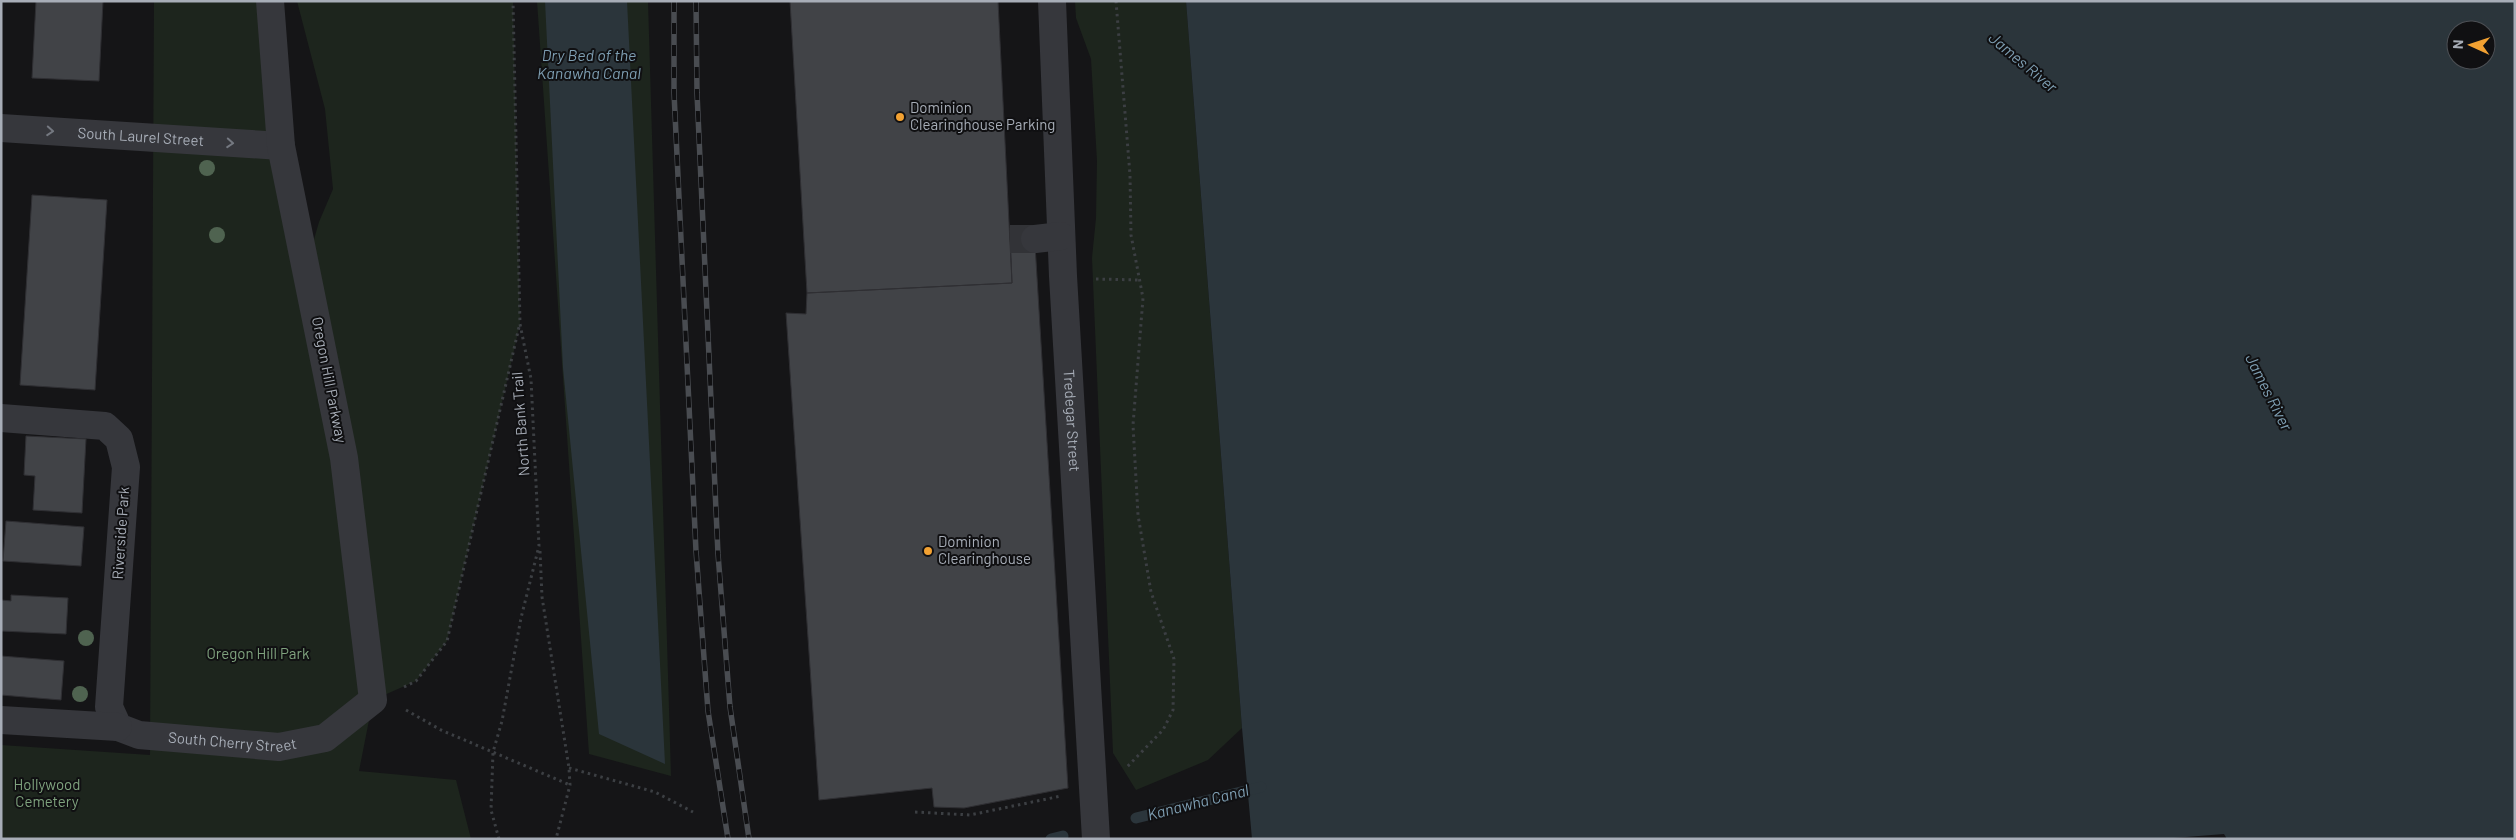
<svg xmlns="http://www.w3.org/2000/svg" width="2516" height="840" viewBox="0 0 2516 840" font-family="Barlow,sans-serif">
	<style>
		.green { fill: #1d251d }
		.water { fill: #2b353b; fill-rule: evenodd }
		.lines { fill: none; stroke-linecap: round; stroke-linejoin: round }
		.stream { stroke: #2b353b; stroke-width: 11 }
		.building { fill: #414347; stroke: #2f2f33 }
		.minor-tunnel { stroke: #323337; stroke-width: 28; stroke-dasharray: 28 14; stroke-linecap: butt }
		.path { stroke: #3c3f43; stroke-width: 3; stroke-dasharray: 2.5 4; stroke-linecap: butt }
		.minor { stroke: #36373c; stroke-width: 28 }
		.rail-casing { stroke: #494c51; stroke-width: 5.5 }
		.rail { stroke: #101012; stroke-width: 4; stroke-dasharray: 11; stroke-linecap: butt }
		.tree { fill: #4f6350 }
		.oneway { stroke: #747880 }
		.poi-dot { fill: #f2a132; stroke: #101012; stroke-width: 2 }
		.labels { text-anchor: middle; stroke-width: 4; stroke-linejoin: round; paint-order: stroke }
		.poi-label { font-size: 15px; fill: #a7adb7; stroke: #101012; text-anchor: start }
		.street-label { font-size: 15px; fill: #a7adb7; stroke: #101012 }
		.park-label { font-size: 15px; fill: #7fa27e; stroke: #101012 }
		.water-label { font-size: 16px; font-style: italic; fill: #7e9eb2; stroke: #101012 }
	</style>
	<rect width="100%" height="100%" fill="#151517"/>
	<!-- green -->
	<path class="green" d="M154,1h116l36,266 13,-45 14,-33 -8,-80 -28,-108h216l7,323 -73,317 -31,40 -43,19 -14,71 97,9 15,59h-470v-94l149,10z
		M537,1h111l23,775 -82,-22z
		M1075,1h111l56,727 -34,32 -72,30 -23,-37 -21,-495 4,-40 1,-57 -6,-102 -15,-41z"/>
	<!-- water -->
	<path class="water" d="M545,1h82l38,763 -66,-30 -36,-366z
		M1186,1h1329v838h-288l-3,-5 -63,5h-909l-10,-111zM2456,30h30v30h-30z"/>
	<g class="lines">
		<!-- stream -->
		<path class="stream" d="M1136,818l125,-31
			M1051,839l12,-3"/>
	</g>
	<!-- building -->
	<path class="building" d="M36,1h67l-4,80 -67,-3z
		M790,1h208l14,282 -205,10z
		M32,195l75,5 -12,190 -75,-5z
		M1034,228l34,560 -104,20 -30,-1 -2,-19 -113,12 -33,-487 20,1 1,-21 205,-10 -2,-51z
		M26,436l60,3 -4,74 -49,-3 2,-34 -11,-1z
		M6,521l78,6 -3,39 -78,-5z
		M11,595l57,3 -2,36 -65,-3v-31l10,1z
		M1,656l63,5 -3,39 -60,-5z"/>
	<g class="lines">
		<!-- minor-tunnel -->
		<path class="minor-tunnel" d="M1010,239h25"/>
		<!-- path -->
		<path class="path" d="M1116,1l14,174 1,60 12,63 -10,127 5,90 13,77 23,67 -1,51 -10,20 -38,39
			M1096,279l43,1
			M540,551l2,46 27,171 1,17 -14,54
			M404,687l12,-6 31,-40 72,-314
			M406,710l35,20 129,55
			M569,768l86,24 38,20
			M915,812l55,3 91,-19
			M499,839l-8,-29 2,-58 9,-31 19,-103 18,-72 -8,-167 -11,-55 -7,-323"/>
		<!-- minor -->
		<g class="minor">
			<path id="s1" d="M1052,1l11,275 33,563"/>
			<path id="s2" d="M1,128l280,18"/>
			<path d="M1035,239l26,-3"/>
			<path id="s3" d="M1,418l104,8 14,13 7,28 -17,240 9,20 21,8 140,12 46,-9 48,-38 -29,-242 -63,-312 -11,-145"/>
			<path d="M1,720l117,7"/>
		</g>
		<!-- rail casing -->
		<g class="rail-casing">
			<path id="rail" d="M674,1v92l22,458 12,160 20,128
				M696,1l1,92 21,461 12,153 19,132"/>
		</g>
		<!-- rail -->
		<use href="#rail" class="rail"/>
	</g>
	<!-- trees -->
	<g class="tree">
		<circle cx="207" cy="168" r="8"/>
		<circle cx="217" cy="235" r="8"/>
		<circle cx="86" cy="638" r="8"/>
		<circle cx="80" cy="694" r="8"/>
	</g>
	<!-- one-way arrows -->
	<defs><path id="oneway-chevron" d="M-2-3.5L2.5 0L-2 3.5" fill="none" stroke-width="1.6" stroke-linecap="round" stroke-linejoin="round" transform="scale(1.25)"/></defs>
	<g class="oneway">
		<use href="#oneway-chevron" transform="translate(50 131) rotate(4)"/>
		<use href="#oneway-chevron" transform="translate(230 143) rotate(4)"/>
	</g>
	<!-- markers -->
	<g class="poi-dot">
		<circle cx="900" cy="117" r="5"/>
		<circle cx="928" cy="551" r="5"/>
	</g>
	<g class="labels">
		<!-- poi labels -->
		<g class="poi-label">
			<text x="910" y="113">Dominion<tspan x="910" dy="17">Clearinghouse Parking</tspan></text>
			<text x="938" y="547">Dominion<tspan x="938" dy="17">Clearinghouse</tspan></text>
		</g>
		<!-- street labels -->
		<g class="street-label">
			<text dy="5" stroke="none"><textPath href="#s2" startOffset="140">South Laurel Street</textPath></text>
			<text transform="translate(329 380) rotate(79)" y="5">Oregon Hill Parkway</text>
			<text dy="5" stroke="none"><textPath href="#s1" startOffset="420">Tredegar Street</textPath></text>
			<text transform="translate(521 424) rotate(-94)" y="5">North Bank Trail</text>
			<text transform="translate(121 533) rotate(-86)" y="5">Riverside Park</text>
			<text dy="5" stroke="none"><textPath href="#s3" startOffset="531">South Cherry Street</textPath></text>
		</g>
		<!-- park labels -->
		<g class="park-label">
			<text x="258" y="659">Oregon Hill Park</text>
			<text x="47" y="790">Hollywood<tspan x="47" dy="17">Cemetery</tspan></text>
		</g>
		<!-- water labels -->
		<g class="water-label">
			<text x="589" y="61">Dry Bed of the<tspan x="589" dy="18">Kanawha Canal</tspan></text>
			<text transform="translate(2023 62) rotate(40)" y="6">James River</text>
			<text transform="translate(2269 392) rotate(63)" y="6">James River</text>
			<text transform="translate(1198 802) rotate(-14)" y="6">Kanawha Canal</text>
		</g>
	</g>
	<!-- border -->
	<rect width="2516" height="840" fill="none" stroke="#a7adb7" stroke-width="5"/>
	<!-- north arrow -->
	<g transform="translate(2471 45) rotate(273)"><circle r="24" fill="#101012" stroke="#4c4f54"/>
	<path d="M0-4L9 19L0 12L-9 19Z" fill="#f2a132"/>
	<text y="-8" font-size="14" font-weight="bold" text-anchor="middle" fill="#a7adb7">N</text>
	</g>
</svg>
